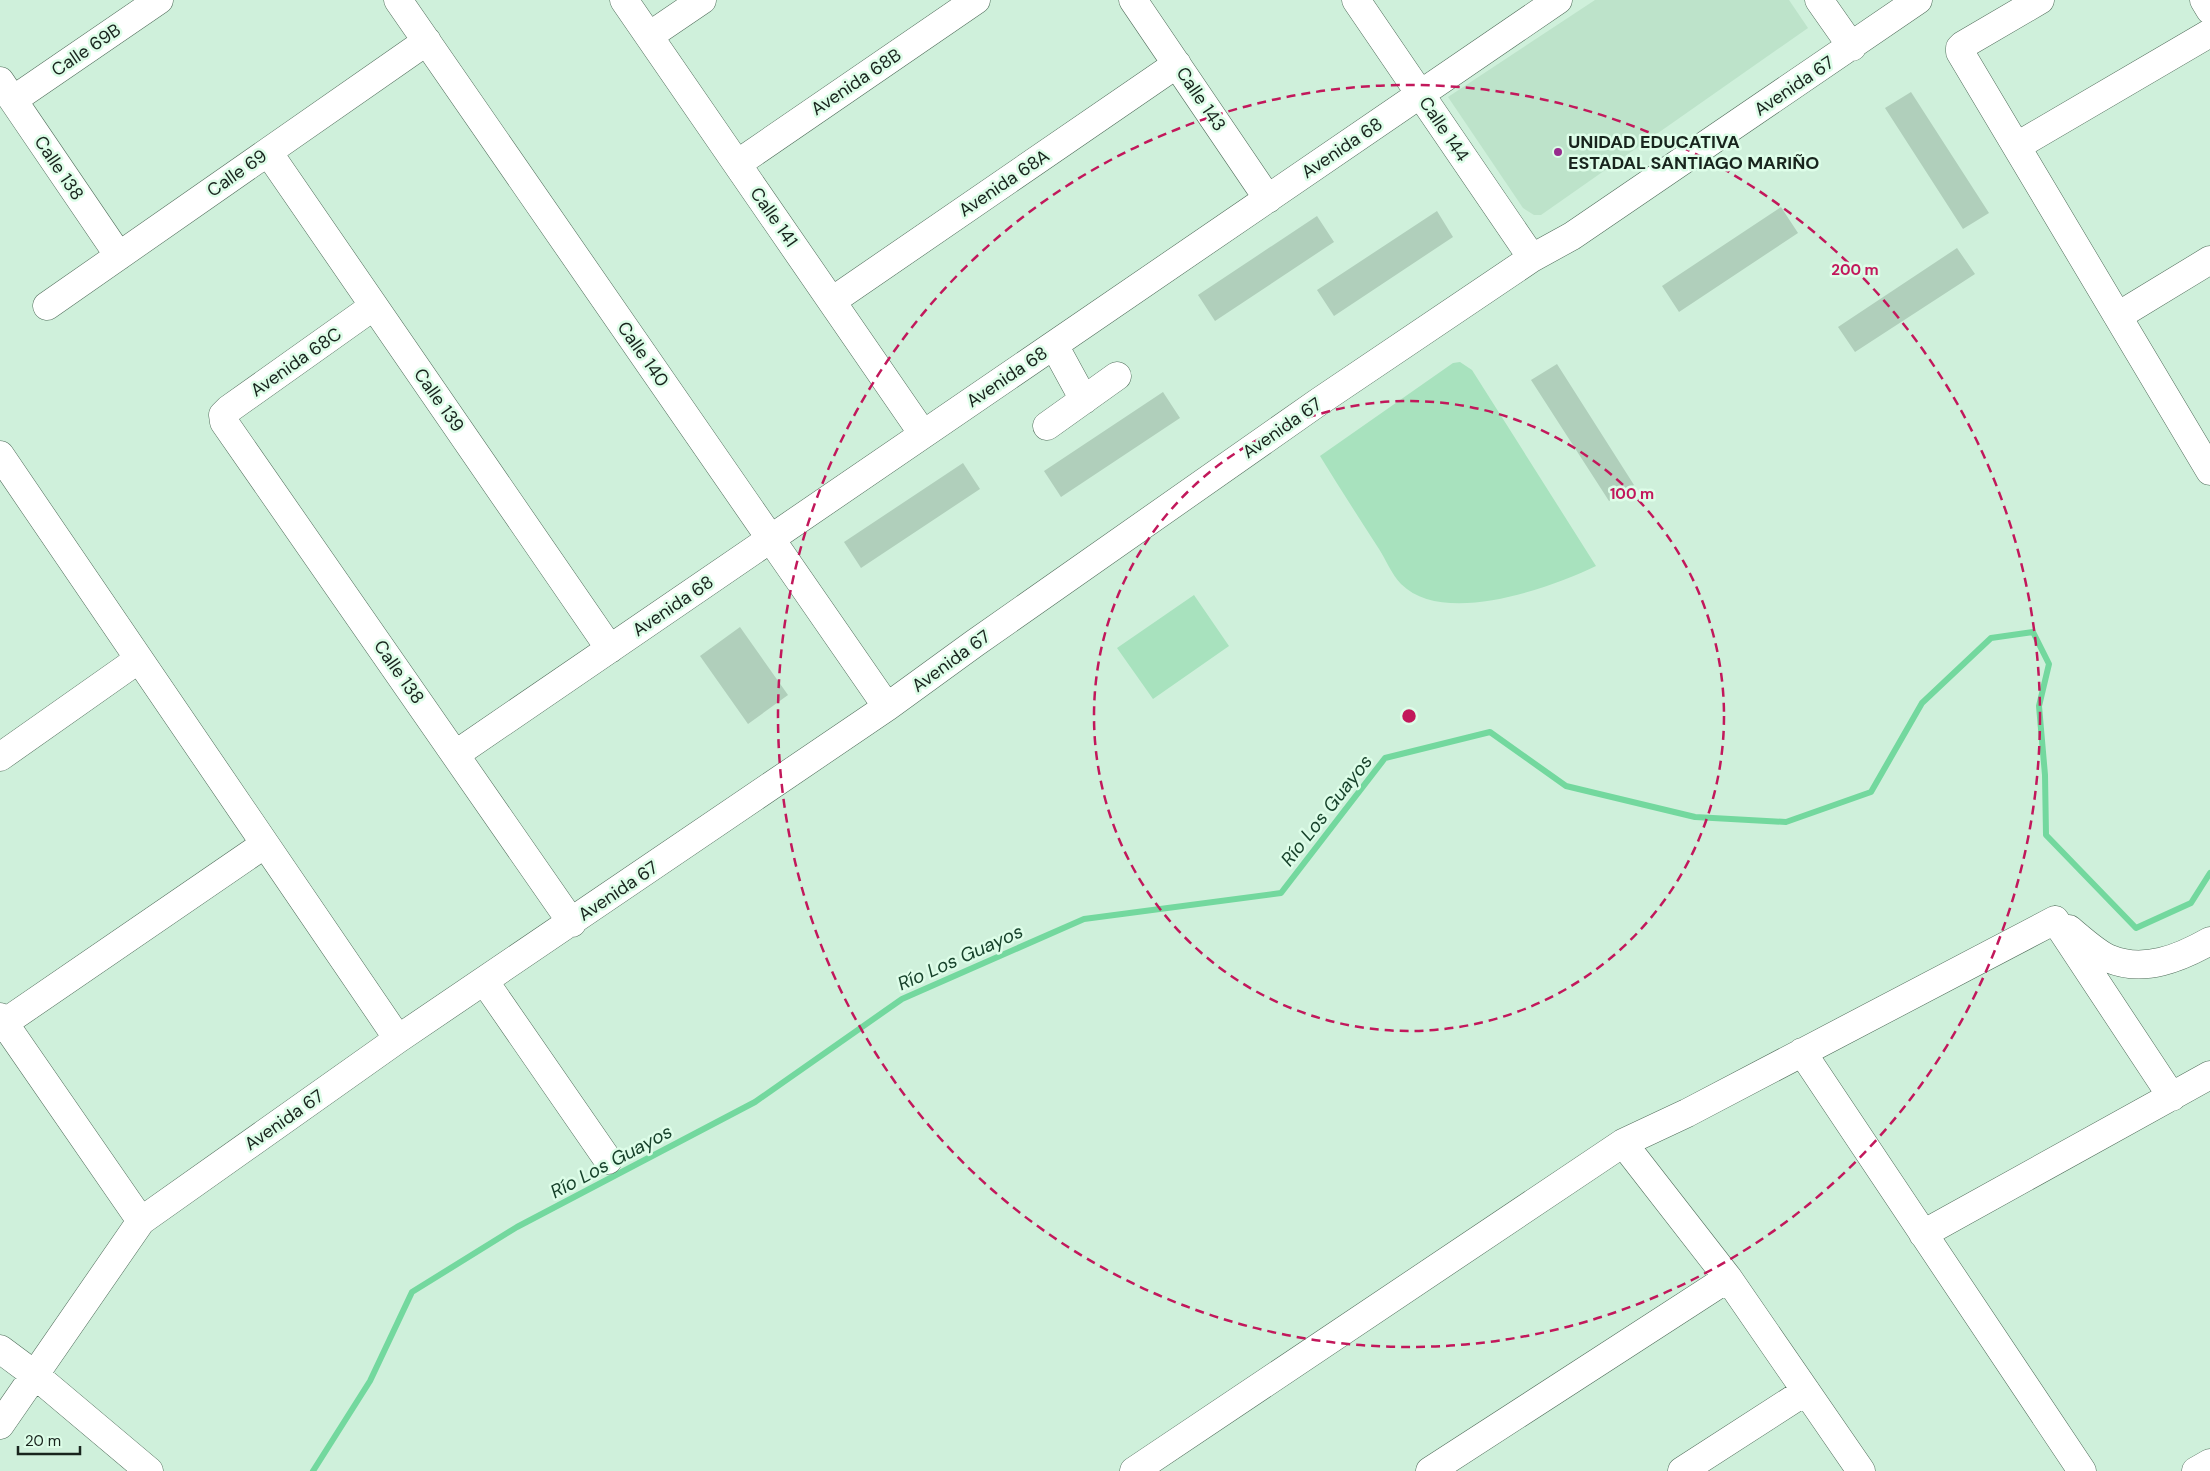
<svg xmlns="http://www.w3.org/2000/svg" width="2210" height="1471" viewBox="0 0 2210 1471" font-family="'DM Sans',sans-serif">
	<style>
		.built { fill: #bde3ca }
		.green { fill: #a8e2be }
		.lines { fill: none; stroke-linecap: round; stroke-linejoin: round }
		.stream { stroke: #73d89e; stroke-width: 6 }
		.building { fill: #b0cfbb }
		.minor-casing { stroke: #516d5b; stroke-width: 29 }
		.minor { stroke: #fff; stroke-width: 28 }
		.ring { fill: none; stroke: #c2185b; stroke-width: 2.5; stroke-dasharray: 9 6 }
		.poi-dot { fill: #972b8d; stroke: #ddfde8; stroke-width: 2 }
		.labels { text-anchor: middle; stroke-width: 5; stroke-linejoin: round; paint-order: stroke }
		.street-label { font-size: 18px; fill: #18241d; stroke: #ddfde8 }
		.poi-label { font-size: 18px; font-weight: bold; fill: #18241d; stroke: #ddfde8; text-anchor: start }
		.water-label { font-size: 19px; font-style: italic; fill: #17422b; stroke: #ddfde8 }
		.centre { fill: #c2185b; stroke: #ddfde8; stroke-width: 2.5 }
		.ring-label { font-size: 15px; text-anchor: middle; font-weight: bold; fill: #c2185b; stroke: #ddfde8; stroke-width: 5; stroke-linejoin: round; paint-order: stroke }
	</style>
	<rect width="100%" height="100%" fill="#cff0db"/>
	<!-- built -->
	<path class="built" d="M1595,0h194l19,28 -267,187h-7l-11,-7 -75,-111z"/>
	<!-- green -->
	<path class="green" d="M1460,362l12,8 124,196c-46,22 -152,61 -195,18 -9,-9 -15,-24 -22,-35 -20,-31 -40,-62 -59,-93l133,-93z
		M1194,595l35,51 -76,53 -36,-51z"/>
	<g class="lines">
		<!-- stream -->
		<path class="stream" d="M313,1471l57,-90 42,-89 105,-65 238,-125 147,-103 182,-80 197,-26 104,-135 105,-26 76,54 129,31 91,5 85,-30 51,-89 69,-65 42,-6 16,32 -10,42 6,69 1,60 90,93 55,-25 19,-30"/>
	</g>
	<!-- building -->
	<path class="building" d="M1911,92l78,121 -26,16 -78,-121z
		M1781,207l17,26 -119,79 -17,-26z
		M1437,211l16,26 -119,79 -17,-26z
		M1317,216l17,26 -119,79 -17,-26z
		M1957,248l18,26 -120,78 -17,-25z
		M1557,364l77,121 -25,16 -78,-121z
		M1163,392l17,26 -119,79 -17,-26z
		M963,463l17,26 -119,79 -17,-26z
		M740,627l48,68 -40,29 -48,-68z"/>
	<g class="lines">
		<!-- minor casing -->
		<g class="minor-casing">
			<path id="minor" d="M398,0l489,707
				M624,0l299,434
				M1133,0l135,199
				M1356,0l176,258
				M1819,0l33,47
				M2040,0l-77,45 -3,3v4l250,419
				M2204,0l6,10
				M649,36l53,-36
				M0,81l119,175
				M13,100l146,-100
				M2017,146l193,-113
				M268,152l342,497
				M737,164l239,-164
				M832,301l345,-237
				M47,306l380,-265
				M374,306l-145,103 -6,6 1,7 348,501
				M2118,316l92,-56
				M1054,345l30,55
				M1047,426l70,-50
				M0,455l398,584
				M456,754l1102,-754
				M0,757l139,-98
				M2055,920l117,177
				M2069,929c11,9 28,25 41,30 34,14 70,-1 100,-18
				M485,982l123,178
				M0,1017l141,204
				M0,1028l4,-5 261,-179
				M1802,1052l280,419
				M1623,1143l105,135 133,193
				M1923,1234l287,-159
				M0,1349l35,26 114,96
				M0,1425l141,-204 257,-182 489,-332 88,-64 345,-242 212,-143 40,-22 346,-236
				M1134,1471l489,-328 64,-30 368,-193
				M1430,1471l298,-193
				M1682,1471l124,-80
				M2196,1471l14,-8"/>
		</g>
		<!-- minor -->
		<use href="#minor" class="minor"/>
	</g>
	<!-- distance rings -->
	<g class="ring">
		<circle cx="1409" cy="716" r="315"/>
		<circle cx="1409" cy="716" r="631"/>
	</g>
	<!-- markers -->
	<circle class="poi-dot" cx="1558" cy="152" r="5"/>
	<g class="labels">
		<!-- street labels -->
		<g class="street-label">
			<text transform="translate(86 50) rotate(-34)" y="6">Calle 69B</text>
			<text transform="translate(856 82) rotate(-34)" y="6">Avenida 68B</text>
			<text transform="translate(1794 86) rotate(-34)" y="6">Avenida 67</text>
			<text transform="translate(1201 99) rotate(56)" y="6">Calle 143</text>
			<text transform="translate(1444 129) rotate(56)" y="6">Calle 144</text>
			<text transform="translate(1342 148) rotate(-34)" y="6">Avenida 68</text>
			<text transform="translate(59 168) rotate(56)" y="6">Calle 138</text>
			<text transform="translate(237 173) rotate(-35)" y="6">Calle 69</text>
			<text transform="translate(1004 183) rotate(-34)" y="6">Avenida 68A</text>
			<text transform="translate(774 217) rotate(55)" y="6">Calle 141</text>
			<text transform="translate(643 354) rotate(55)" y="6">Calle 140</text>
			<text transform="translate(296 362) rotate(-35)" y="6">Avenida 68C</text>
			<text transform="translate(1007 377) rotate(-34)" y="6">Avenida 68</text>
			<text transform="translate(439 400) rotate(55)" y="6">Calle 139</text>
			<text transform="translate(1282 428) rotate(-35)" y="6">Avenida 67</text>
			<text transform="translate(673 606) rotate(-34)" y="6">Avenida 68</text>
			<text transform="translate(951 661) rotate(-36)" y="6">Avenida 67</text>
			<text transform="translate(399 672) rotate(55)" y="6">Calle 138</text>
			<text transform="translate(618 891) rotate(-34)" y="6">Avenida 67</text>
			<text transform="translate(284 1120) rotate(-35)" y="6">Avenida 67</text>
		</g>
		<!-- poi labels -->
		<g class="poi-label">
			<text x="1568" y="148">UNIDAD EDUCATIVA<tspan x="1568" dy="21">ESTADAL SANTIAGO MARIÑO</tspan></text>
		</g>
		<!-- water labels -->
		<g class="water-label">
			<text transform="translate(1326 810) rotate(-52)" y="7">Río Los Guayos</text>
			<text transform="translate(960 957) rotate(-24)" y="7">Río Los Guayos</text>
			<text transform="translate(611 1161) rotate(-28)" y="7">Río Los Guayos</text>
		</g>
	</g>
	<circle cx="1409" cy="716" r="8" class="centre"/>
	<g class="ring-label">
		<text x="1855" y="275">200 m</text>
		<text x="1632" y="499">100 m</text>
	</g>
	<!-- scale -->
	<path d="M18 1446v8h62v-8" fill="none" stroke="#18241d" stroke-width="2.5"/>
	<text x="25" y="1446" font-size="15" fill="#18241d" stroke="#ddfde8" stroke-width="4" paint-order="stroke">20 m</text>
</svg>
